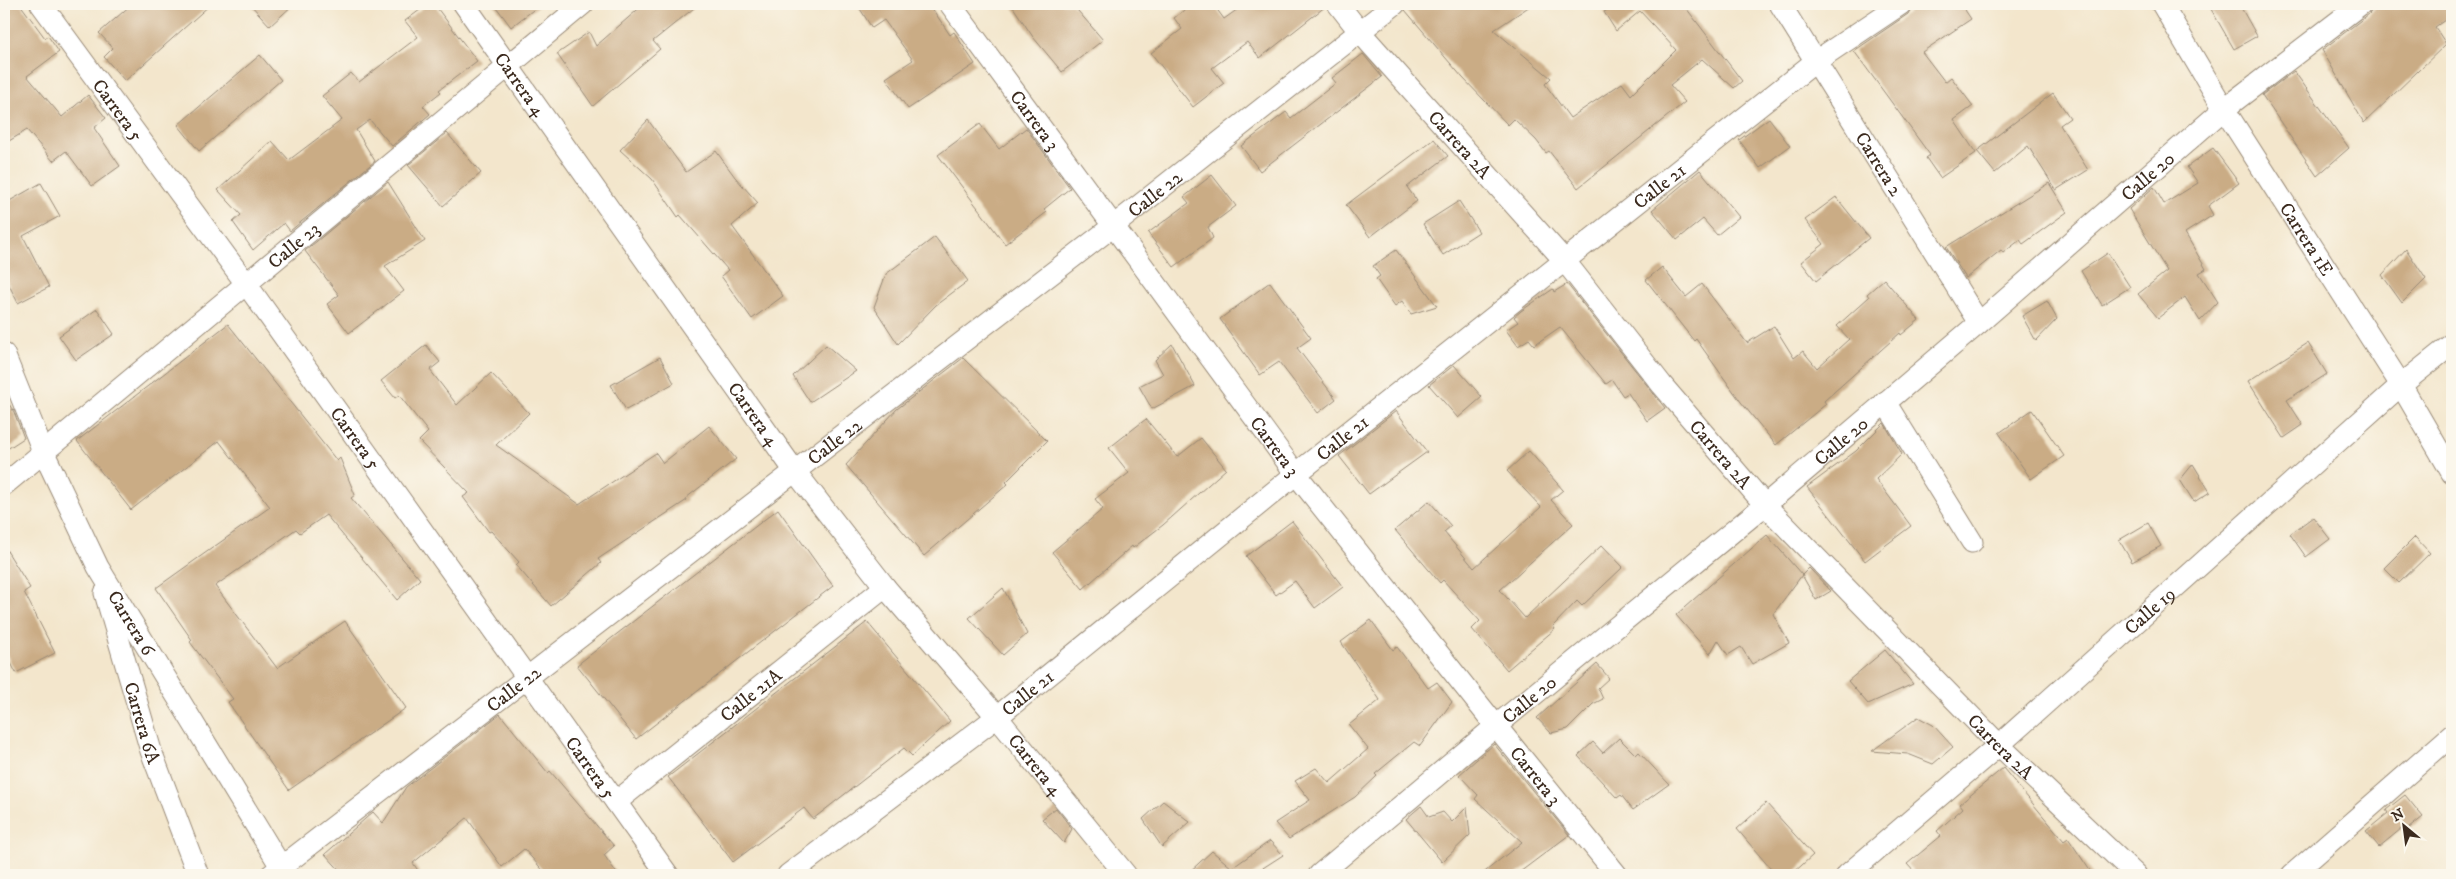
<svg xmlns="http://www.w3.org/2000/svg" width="2456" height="879" viewBox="0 0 2456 879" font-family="'IM FELL DW Pica',serif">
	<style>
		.building { fill: #caac85 }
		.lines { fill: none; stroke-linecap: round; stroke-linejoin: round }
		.street-casing { stroke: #978875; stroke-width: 23 }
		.street { stroke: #fff; stroke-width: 21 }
		.labels { text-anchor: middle; stroke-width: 4.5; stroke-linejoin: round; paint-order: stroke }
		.street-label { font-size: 19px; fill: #3b2a1e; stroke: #fbf7ec }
	</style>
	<rect width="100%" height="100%" fill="#fbf7ec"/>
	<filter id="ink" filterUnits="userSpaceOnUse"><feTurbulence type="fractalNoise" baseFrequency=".02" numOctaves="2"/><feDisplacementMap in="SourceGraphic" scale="10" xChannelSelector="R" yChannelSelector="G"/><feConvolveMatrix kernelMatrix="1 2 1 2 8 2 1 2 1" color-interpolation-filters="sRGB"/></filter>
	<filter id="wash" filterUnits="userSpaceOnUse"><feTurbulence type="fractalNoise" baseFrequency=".0096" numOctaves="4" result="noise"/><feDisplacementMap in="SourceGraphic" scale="20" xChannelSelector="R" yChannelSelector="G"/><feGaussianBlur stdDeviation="1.12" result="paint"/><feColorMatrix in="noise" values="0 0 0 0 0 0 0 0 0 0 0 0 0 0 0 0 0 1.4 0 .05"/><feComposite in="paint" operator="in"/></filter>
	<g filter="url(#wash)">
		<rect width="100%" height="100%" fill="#f3e6cc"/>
		<g id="blocks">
			<!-- building -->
			<path class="building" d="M4,4h16l25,34 3,-2 11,16 -32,24 35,41 26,-22 18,23 -12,10 26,38 -28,20 -26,-35 -13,10 -26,-31 -23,14z
				M132,4h79l-86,77 -21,-24 9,-9 -14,-15z
				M250,4h44l-24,22z
				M428,4h6l43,57 -38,29 2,2 -18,14 7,8 -38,32 -22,-26 -14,10 19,31 -85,70 -6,-8 -31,27 -20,-28 8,-7 -23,-25 54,-49 17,19 53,-40 -20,-24 29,-23 8,9 59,-45 -13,-16z
				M494,4h47l-30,23z
				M644,4h55l-46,37 7,8 -67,57 -36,-52 32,-22 7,14z
				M857,4h72l21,31 4,-3 21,32 -67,45 -22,-31 27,-18 -29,-40 -12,8z
				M1011,4h61l31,36 -41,32 -29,-35z
				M1192,4h21l11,15 21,-15h81v2l-66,52 -13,-16 -35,26 12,15 -31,24 -42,-54 31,-24 -8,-11z
				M1407,4h126l-39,26 57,48 -6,6 25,34 52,-35 9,12 45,-45 -36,-39 -24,20 -12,-19 12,-8h67l59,77 -8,7 -32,-29 -32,26 15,17 -107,86 -29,-37 -3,2 -10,-13 -22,-21 -6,6 -46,-48 -57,-67z
				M1913,4h48l10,15 -49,33 23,30 6,-5 22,29 -19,14 22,33 -36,25 -14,-20 4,-3 -76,-104 54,-37z
				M2208,4h31l18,32 -23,13z
				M2378,4h74v11l-17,12 11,17 -82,79 -42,-73 47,-36z
				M1363,54l19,23 -122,94 -19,-25 45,-34 5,6 45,-35 -4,-5z
				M260,55l21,25 -82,71 -21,-26z
				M2294,71l55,77 -32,28 -55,-81z
				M2053,93l17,25 -10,7 28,45 -32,20 -28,-44 -33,27 -18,-22z
				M1769,118l21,28 -30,22 -21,-28z
				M648,120l38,52 30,-21 19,26 23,26 -26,23 51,70 -31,23 -31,-43 7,-6 -48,-55 -2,2 -26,-38 -32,-29z
				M980,124l19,25 27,-21 44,60 -26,21 3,3 -42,32 -67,-89z
				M447,133l34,40 -38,33 -35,-41z
				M1434,139l14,17 -41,31 10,14 -47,36 -24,-32z
				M2213,148l26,35 -31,23 5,9 -28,18 21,36 -7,4 19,29 -18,19 -15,-24 -27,21 -20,-24 29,-23 -38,-62 25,-22 10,17 34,-21 -11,-16z
				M1700,170l39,47 -22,18 -14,-16 -26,21 -25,-30z
				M1212,175l24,31 -28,21 5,11 -39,29 -26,-34 41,-30 -5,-6z
				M388,182l37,59 -40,25 19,25 -55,42 -22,-29 12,-9 -34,-44z
				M41,183l19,33 -37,20 26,51 -31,16 -14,-28v-77l2,5z
				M2049,183l18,29 -44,32 -3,-4 -17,13 -2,-3 -35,28 -20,-31z
				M1836,197l33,41 -53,43 -15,-19 23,-18 -19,-24z
				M1459,201l20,31 -36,23 -20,-31z
				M935,237l33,44 -32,24 -38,39 -24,-37 12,-33z
				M2406,249l20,30 -24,24 -20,-28z
				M1396,250l41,56 -26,8 -9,-13 -7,5 -19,-27 4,-3 -7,-10z
				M2108,253l22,34 -28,18 -21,-34z
				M1662,267l24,30 16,-13 45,59 27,-17 20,32 9,-7 14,17 32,-29 -12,-13 32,-29 -2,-3 17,-15 35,41 -18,15 -1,-2 -76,68 2,3 -50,41 -35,-43 -45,-63 -2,2 -48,-61z
				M1270,282l41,56 -14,10 39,51 -18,14 -39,-51 -19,13 -40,-56z
				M1567,284l98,124 -18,13 -19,-28 -5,3 -11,-16 -6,4 -46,-57 -26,18 -5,-6 -11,7 -12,-16 12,-8 -4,-5 7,-6 32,-22 1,3z
				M2047,301l10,18 -21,22 -14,-25z
				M97,309l17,25 -38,26 -17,-24z
				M228,324l109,137 3,-3 15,37 -4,3 69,81 -23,21 -71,-85 -26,18 -4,-4 -81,57 62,82 68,-47 61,87 -117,82 -61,-88 5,-3 -43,-57 2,-2 -36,-52 114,-81 -51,-66 -88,69 -54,-69z
				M2308,343l19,31 -40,26 16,25 -19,13 -36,-57z
				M1172,344l23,42 -43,23 -13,-23 24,-12 -8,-14z
				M426,345l14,17 -10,8 27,35 34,-32 38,40 -33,32 83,59 77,-51 7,10 46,-37 27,33 -50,39 1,2 -89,59 3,4 -50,43 -35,-41 3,-3 -28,-31 -2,1 -26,-35 6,-4 -50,-52 9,-9 -29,-37 -4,3 -14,-17z
				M826,345l30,26 -46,31 -17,-26z
				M660,357l14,26 -48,27 -15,-25z
				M963,358l84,83 -41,41 2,2 -84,72 -78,-91 51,-56z
				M1454,365l28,32 -24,21 -29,-33z
				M4,396l10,16 10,26 -20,13z
				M2032,410l32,46 -33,23 -32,-46z
				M1396,411l31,41 -58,42 -30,-38z
				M1146,419l31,38 24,-19 25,31 -63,56 -30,23 -1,-2 -49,43 -31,-37 51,-43 -8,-10 34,-26 -20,-25z
				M1884,423l18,31 -26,25 35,47 -46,35 -58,-74 49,-36z
				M1529,451l34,39 -12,10 22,24 -73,66 25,28 77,-73 21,22 -41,39 -5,-5 -24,25 2,3 -48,41 -35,-41 8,-8 -37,-41 -3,3 -45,-53 34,-29 22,25 -7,6 30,36 67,-61 -34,-36z
				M2193,464l17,28 -16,10 -14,-22z
				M778,509l55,77 -197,153 -59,-74z
				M2313,517l17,22 -24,18 -16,-23z
				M1292,521l51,66 -28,21 -20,-27 -19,14 -30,-39z
				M2148,523l13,23 -29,16 -13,-22z
				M1767,535l35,40 -29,39 16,29 -37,21 -11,-17 -13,8 -10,-15 -8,14 -34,-39z
				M2415,537l15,16 -31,30 -15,-15z
				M4,546l26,42 -6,4 31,61 -39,20 -12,-24z
				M1809,568l22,23 -15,9 -14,-25z
				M1003,588l24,46 -24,21 -34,-37z
				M1371,620l22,30 4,-3 31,41 9,-6 15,20 -32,44 -6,-4 -39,32 2,2 -22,21 -66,42 -14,-16 35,-23 -15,-19 21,-13 13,15 39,-34 -19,-24 31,-25 -39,-58z
				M867,622l83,99 -38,35 -8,-8 -91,71 -9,-11 -71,54 -65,-85z
				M1885,650l28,34 -45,20 -20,-23z
				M1597,664l12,14 -11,10 5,11 -10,5 -25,25 -17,4 -14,-15z
				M500,714l48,59 2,-2 64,75 -10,9 14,20h-71l-23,-26 -22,18 -35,-49 -54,45 8,12h-77l-19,-21 48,-42 10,11 23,-36z
				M1918,717l15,8 20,22 -20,17 -25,-10 -36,-3z
				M1619,738l17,17 3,-3 30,32 -36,26 -12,-15 -4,3 -39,-42 15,-14 10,11z
				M1494,744l75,91 -53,40h-35l41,-33 -47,-43 3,-4 -19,-20z
				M2003,768l61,73 4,-3 25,37h-176l-10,-11 34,-28 -4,-5 26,-23 -3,-4z
				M2405,795l18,22 -19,15 -3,-3 -22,18 -13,-16 22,-18 -2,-3z
				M1163,801l27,21 -28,25 -19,-28z
				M1766,803l47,52 -22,20h-15l-39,-46z
				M1421,806l8,11 14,-5 9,10 15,-15 3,28 -28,27 -36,-43z
				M1056,808l16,21 -8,14 -22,-24z
				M1270,841l13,14 -31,20h-66l26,-24 20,17z"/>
		</g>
	</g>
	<g filter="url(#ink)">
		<use href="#blocks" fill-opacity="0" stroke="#978875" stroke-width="1"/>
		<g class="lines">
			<!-- street casing -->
			<g class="street-casing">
				<g id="street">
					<path id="s1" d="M41,4l206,281 421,590"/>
					<path id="s2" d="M464,4l330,466 91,117 112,130 129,158"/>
					<path id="s3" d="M950,4l346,470 200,252 121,149"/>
					<path id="s4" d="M1338,4l21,27 205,229 98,125 103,120 234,240 137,130"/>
					<path id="s5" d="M1780,4l199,319"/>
					<path id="s6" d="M2162,4l62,105 177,276 51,88"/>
					<path id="s7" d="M4,354l39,97 55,116 188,308"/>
					<path d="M1885,402l87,140"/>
					<path id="s8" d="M4,485l579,-481"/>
					<path id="s9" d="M105,593l46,158 47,124"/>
					<path id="s10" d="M616,802l269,-215"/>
					<path id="s11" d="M271,875l841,-648 283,-223"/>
					<path id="s12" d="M788,875l209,-158 299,-243 520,-413 85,-57"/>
					<path id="s13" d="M1319,875l177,-149 269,-221 214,-182 245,-214 137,-105"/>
					<path id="s14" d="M1847,875l152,-130 402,-360 51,-41"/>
					<path d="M2292,875l160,-140"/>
				</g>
			</g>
			<!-- street -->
			<use href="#street" class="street"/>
		</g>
	</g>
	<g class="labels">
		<!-- street labels -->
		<g class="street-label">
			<text dy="7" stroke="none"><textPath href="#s2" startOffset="98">Carrera 4</textPath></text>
			<text dy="7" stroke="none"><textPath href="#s1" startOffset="131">Carrera 5</textPath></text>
			<text dy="7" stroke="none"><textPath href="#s3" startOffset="144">Carrera 3</textPath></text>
			<text dy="7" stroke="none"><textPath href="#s4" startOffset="186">Carrera 2A</textPath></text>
			<text dy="7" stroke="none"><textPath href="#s5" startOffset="188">Carrera 2</textPath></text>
			<text dy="7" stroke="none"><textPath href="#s13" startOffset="1084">Calle 20</textPath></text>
			<text dy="7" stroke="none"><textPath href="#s12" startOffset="1111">Calle 21</textPath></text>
			<text dy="7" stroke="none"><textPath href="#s11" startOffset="1116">Calle 22</textPath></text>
			<text dy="7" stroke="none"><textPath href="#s6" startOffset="276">Carrera 1E</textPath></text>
			<text dy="7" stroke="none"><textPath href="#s8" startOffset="376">Calle 23</textPath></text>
			<text dy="7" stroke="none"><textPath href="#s2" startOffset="502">Carrera 4</textPath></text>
			<text dy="7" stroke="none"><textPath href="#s12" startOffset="706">Calle 21</textPath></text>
			<text dy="7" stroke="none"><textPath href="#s1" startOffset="536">Carrera 5</textPath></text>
			<text dy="7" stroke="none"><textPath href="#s11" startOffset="711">Calle 22</textPath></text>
			<text dy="7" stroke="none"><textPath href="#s13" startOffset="679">Calle 20</textPath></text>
			<text dy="7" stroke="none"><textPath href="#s3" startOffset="549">Carrera 3</textPath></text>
			<text dy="7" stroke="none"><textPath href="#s4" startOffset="591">Carrera 2A</textPath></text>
			<text dy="7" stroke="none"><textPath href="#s14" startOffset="402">Calle 19</textPath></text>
			<text dy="7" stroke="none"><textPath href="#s7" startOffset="298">Carrera 6</textPath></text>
			<text dy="7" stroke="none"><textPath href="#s11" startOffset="306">Calle 22</textPath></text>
			<text dy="7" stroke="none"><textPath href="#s12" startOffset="301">Calle 21</textPath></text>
			<text dy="7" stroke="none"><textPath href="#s10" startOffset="172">Calle 21A</textPath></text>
			<text dy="7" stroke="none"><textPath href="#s13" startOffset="274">Calle 20</textPath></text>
			<text dy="7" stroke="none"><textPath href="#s9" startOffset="135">Carrera 6A</textPath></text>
			<text dy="7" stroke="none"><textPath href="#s4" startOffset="996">Carrera 2A</textPath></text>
			<text dy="7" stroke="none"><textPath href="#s2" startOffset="952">Carrera 4</textPath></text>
			<text dy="7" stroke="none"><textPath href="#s1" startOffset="941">Carrera 5</textPath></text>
			<text dy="7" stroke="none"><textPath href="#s3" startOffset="969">Carrera 3</textPath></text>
		</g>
	</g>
	<!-- margin -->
	<rect width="2456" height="879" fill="none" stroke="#fbf7ec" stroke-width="20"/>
	<!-- north arrow -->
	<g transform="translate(2404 826) rotate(331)" stroke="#fbf7ec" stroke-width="4" paint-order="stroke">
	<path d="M0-4L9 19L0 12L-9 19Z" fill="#3b2a1e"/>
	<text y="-8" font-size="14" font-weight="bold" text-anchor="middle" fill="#3b2a1e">N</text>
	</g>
</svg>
